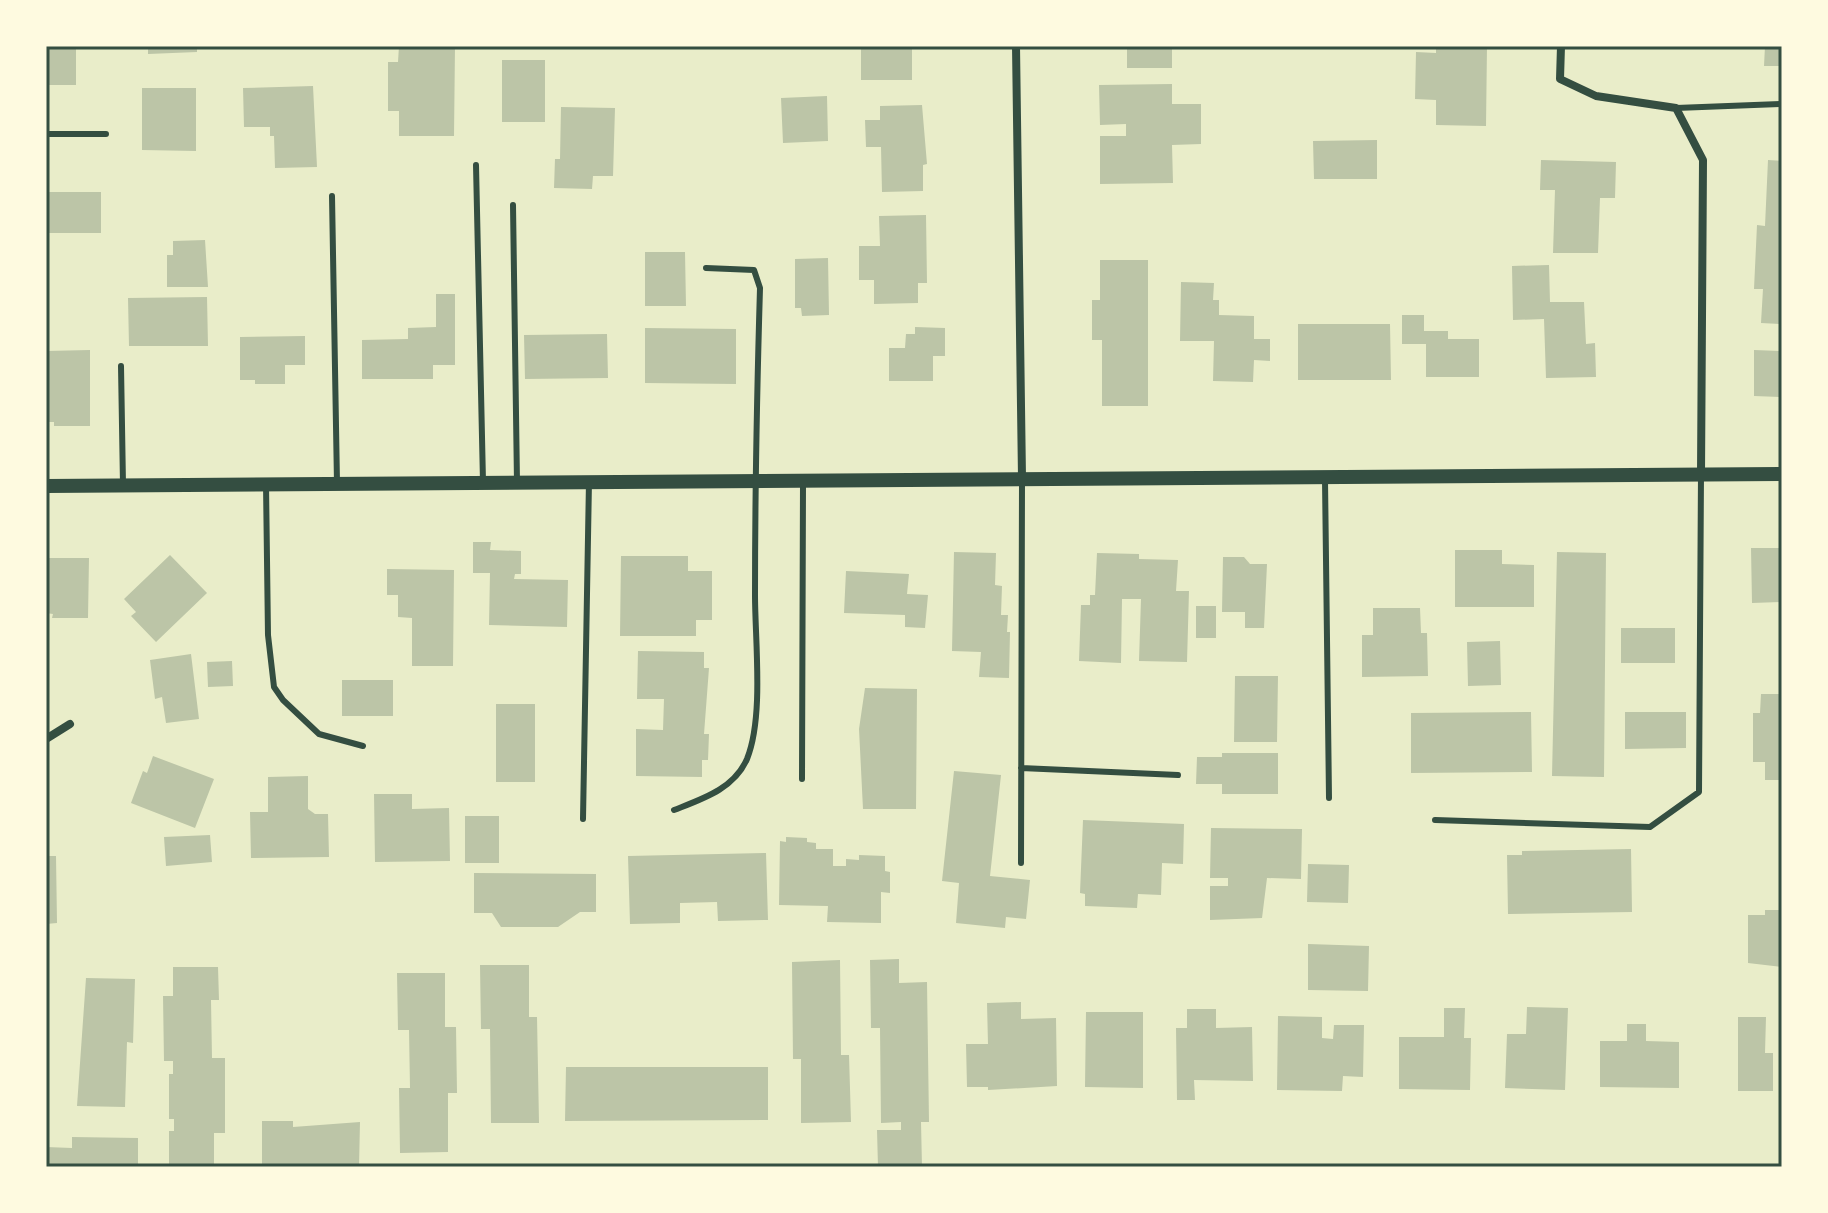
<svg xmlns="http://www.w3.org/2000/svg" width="1828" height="1213" viewBox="0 0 1828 1213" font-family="Cabin,sans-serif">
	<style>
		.building { fill: #bcc5a7 }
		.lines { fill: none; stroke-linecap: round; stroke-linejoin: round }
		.service { stroke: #344e41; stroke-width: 6 }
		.minor { stroke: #344e41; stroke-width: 8 }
		.tertiary { stroke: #344e41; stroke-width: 14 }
		.neatline { fill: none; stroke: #344e41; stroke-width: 3 }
	</style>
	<rect width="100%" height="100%" fill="#e9edc9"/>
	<!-- building -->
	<path class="building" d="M46,46h30v39h-30z
		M148,46h49v6l-49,2z
		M399,46h56l-1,90h-55v-25h-11v-49h10z
		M861,46h51v34h-51z
		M1127,46h45v22h-45z
		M1436,46h51l-1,80 -50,-1v-25l-21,-1 1,-47 20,1z
		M1765,46h17v20h-18z
		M502,60h43v62h-43z
		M1172,84v20h29v40l-29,1 1,38 -73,1v-48h26v-12l-26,1 -1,-40z
		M313,86l4,81 -42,1 -1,-32h-4v-9h-26l-1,-39z
		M142,88h54v63l-54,-1z
		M827,96l1,45 -45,2 -2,-45z
		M922,105l5,59 -4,1v26l-41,1 -1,-45h-15l-1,-27h15v-14z
		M561,107l54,1 -2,68h-20l-1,13 -38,-1 1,-29h5z
		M1377,140v39h-63l-1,-38z
		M1541,160l75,2 -1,36h-15l-2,55h-45l2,-63h-15z
		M1768,160l14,1v163l-21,-1 2,-34h-9l3,-64 8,1z
		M46,192h55v41h-55z
		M926,215l1,68h-9v20l-44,1v-24h-15v-34h21l-1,-30z
		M205,240l3,47h-41v-32h6v-14z
		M645,252h40l1,54h-41z
		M828,258l1,57 -27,1 -1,-8h-6v-49z
		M1100,260h48v146h-46v-66h-10v-40h8z
		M1549,265l1,37h34l2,42 9,-1 1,34 -50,1 -2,-59 -31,1 -1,-54z
		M1181,282l33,1 -1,17h6v15l35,1v23h16v22l-16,-1 -1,22 -40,-1 1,-40h-34z
		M436,294h19v71h-22v14h-71v-39l46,-1v-11l28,-1z
		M207,297l1,49h-79l-1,-48z
		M1402,315h22v16h24v8h31v38h-53v-33h-24z
		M1298,324h92l1,56h-93z
		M915,327l30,1v28h-12v25h-44v-33h16l1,-14h9z
		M645,328l91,1v55l-91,-1z
		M607,334l1,44 -83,1 -1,-44z
		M305,336v29h-20v19h-30v-4h-15v-43z
		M90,350v76h-36v-4h-8v-71z
		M1754,350l28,1v46l-28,-1z
		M473,542h18l-1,8 31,1v23h-6l-1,5 54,1 -1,47 -78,-2 1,-52h-17z
		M1779,542h3v60l-30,1 -1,-55h28z
		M1455,550h47v14l32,1v42h-79z
		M954,552l42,1 -1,32 7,1 -1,29h7l-1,17h3l-1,46 -30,-1 2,-25 -29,-1z
		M1557,552l49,1 -2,224 -52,-1z
		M1097,553l42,1v5l39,1 -2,31h13l-2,71 -48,-1 2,-62h-19l-1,64 -42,-2 2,-56h9v-10h5z
		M170,555l37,38 -51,49 -25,-26 5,-4 -12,-13z
		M621,556h67v15h24v49h-16v16h-76z
		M1223,557h21l6,7h17l-3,64h-19v-16h-23z
		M46,558h43l-1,60h-36l1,-4 -7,-1z
		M387,569l67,1 -1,96h-41v-48l-14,-1v-22h-11z
		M846,571l63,3 -2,20 21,1 -3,33 -20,-1v-12l-61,-2z
		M1196,606h20v32h-20z
		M1373,608h47l1,25h6l1,43 -66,1v-42h11z
		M1621,628h54v35h-54z
		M1500,641l1,44 -33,1 -1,-44z
		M638,651l66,1v16h5l-5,66h5l-1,26h-6v17l-66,-1v-47l27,1 1,-31h-27z
		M191,654l8,65 -33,4 -4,-26 -7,2 -5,-39z
		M232,661l1,25 -25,1 -1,-25z
		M1235,676h43l-1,66h-43z
		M342,680h51v36h-51z
		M865,688l52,1 -1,120h-53l-4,-80z
		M1761,694h21v86h-17v-18h-12v-49h7z
		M496,704h39v78h-39z
		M1531,712l1,60 -121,1v-60z
		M1625,712h61v36l-61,1z
		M1222,753h56v41h-56v-10h-26l1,-27h25z
		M153,756l61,23 -19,49 -64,-25 12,-32 4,2z
		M954,771l47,4 -11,101 40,4 -4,39 -20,-2 -1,11 -49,-5 3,-40 -17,-2z
		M308,776v33l7,5h13l1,43 -78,1 -1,-46h18v-35z
		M374,794h38v15l37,-1 1,53 -75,1z
		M465,816h34v47h-34z
		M1083,820l101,4 -1,40 -21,-1 -1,32 -23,-1 -1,14 -52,-2v-12l-5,-1z
		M1211,828l91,1 -1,50 -34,-1 -5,40 -52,2v-34h18v-8h-18z
		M210,835l2,27 -46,4 -2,-29z
		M786,837l21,1v4l9,1v6h17v17h13v-7l13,1v-5l26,1v15l5,1v21l-9,-1v31l-54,-1 1,-16 -49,-1 1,-64 6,1z
		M1631,849l1,63 -124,2 -1,-59h15v-4z
		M766,853l2,67 -50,1 -1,-19 -37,1v20l-50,1 -2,-68z
		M46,856h10l1,67 -11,1z
		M1308,864l41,1 -1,38 -41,-1z
		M474,873l122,1v38h-16l-22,15h-57l-9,-14h-18z
		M1765,910h17v57l-34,-4v-48h17z
		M1308,944l61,2 -1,45 -60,-1z
		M899,959v24l28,-1 2,140h-8l1,45h-44l-1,-37h24v-8l-20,1 -1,-95h-9l-1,-68z
		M840,960l1,95h8l2,67 -50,1v-64h-8l-1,-97z
		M480,965h49v52h8l2,106h-48l-1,-94h-9z
		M173,967h45l1,33h-8l1,58h13v75h-11v34h-45v-36h5v-12h-5v-45h4v-13h-9l-1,-65h10z
		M397,973h48v54h11l1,66h-9v59l-48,1 -1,-65h11l-1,-58h-11z
		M86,978l49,1 -2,64 -6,-1 -2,65 -48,-1z
		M1021,1002v17l35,-1 1,68 -69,4v-3h-21l-1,-43h22l-1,-41z
		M1527,1007l41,1 -3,82 -60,-2 2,-54h19z
		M1444,1008h21l-1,30h7l-1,52 -71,-1v-52h45z
		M1187,1009h29v19l36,-1 1,54 -59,-1 1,20h-18l-1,-72h11z
		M1086,1012h57v76l-58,-1z
		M1278,1016l44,1v21l11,1 1,-14h30l-1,52 -20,-1 -1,15 -65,-1z
		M1738,1017h28l-1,36h8v38h-35z
		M1627,1024h19v17l33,1v46l-79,-1v-46h27z
		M566,1067h202v53l-203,1z
		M262,1121h31v6l67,-5 -1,45h-97z
		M72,1137l66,1v29h-92v-20l26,1z"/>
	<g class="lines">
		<!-- service -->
		<path class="service" d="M1676,108l106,-4
			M46,134h60
			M476,165l7,317
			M332,196l5,287
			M513,205l4,277
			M121,366l2,119
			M1325,480l4,318
			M266,484l2,151 6,52 9,13 36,34 44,12
			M1021,768l157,7
			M802,779l1,-296
			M674,810c28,-11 60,-21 73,-51 17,-42 8,-118 8,-164 0,-103 2,-205 5,-307l-6,-18 -48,-2
			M583,819l6,-338
			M1435,820l215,7 49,-35 2,-318
			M1021,863l1,-382"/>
		<!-- minor -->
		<path class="minor" d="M1016,46l6,432
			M1561,46l-1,33 36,17 80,12 27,52 -2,314
			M46,739l24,-15"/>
		<!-- tertiary -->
		<path class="tertiary" d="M46,486l1736,-12"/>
	</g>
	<!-- border -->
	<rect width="1828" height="1213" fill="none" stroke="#fefae0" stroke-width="96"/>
	<rect x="48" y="48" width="1732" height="1117" class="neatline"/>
</svg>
